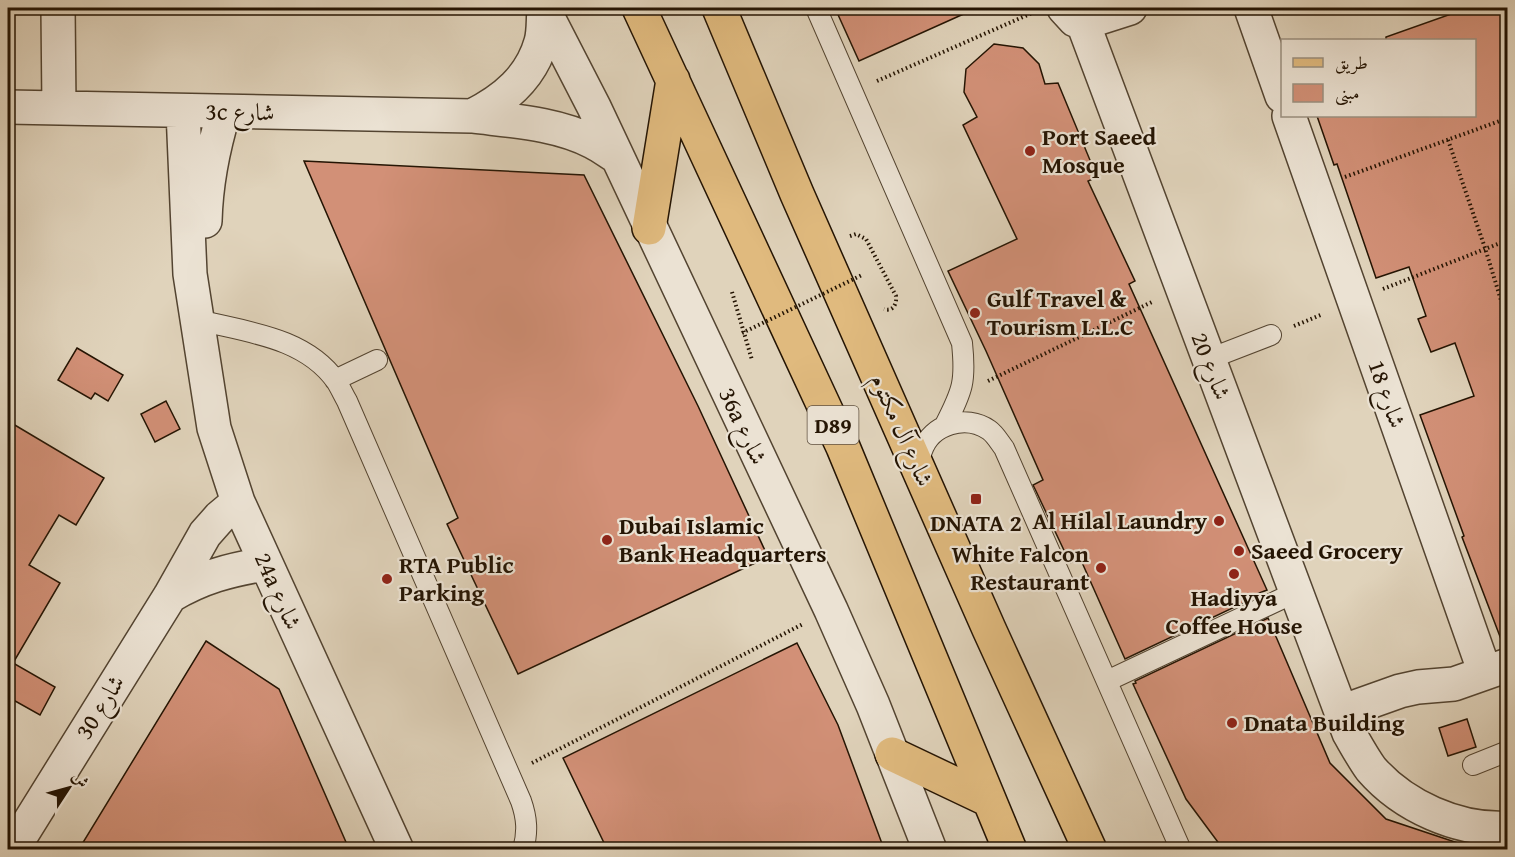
<svg xmlns="http://www.w3.org/2000/svg" width="1515" height="857" viewBox="0 0 1515 857" font-family="'Gentium Book Plus',Amiri,serif">
	<style>
		.building { fill: #d29077; stroke: #241403; stroke-width: 1.5 }
		.lines { fill: none; stroke-linecap: round; stroke-linejoin: round }
		.lane-casing { stroke: #534431; stroke-width: 22 }
		.street-casing { stroke: #534431; stroke-width: 36 }
		.primary-casing { stroke: #241403; stroke-width: 36 }
		.path { stroke: #241403; stroke-width: 4; stroke-dasharray: 1.5 3; stroke-linecap: butt }
		.lane { stroke: #ebe2d3; stroke-width: 20 }
		.street { stroke: #ebe2d3; stroke-width: 33 }
		.primary { stroke: #e0ba7e; stroke-width: 33 }
		.path-bridge { stroke: #241403; stroke-width: 4; stroke-dasharray: 1.5 3; stroke-linecap: butt }
		.poi-dot { fill: #8f2418; stroke: #ebe2d3; stroke-width: 2 }
		.labels { text-anchor: middle; stroke-width: 4.5; stroke-linejoin: round; paint-order: stroke }
		.shield { fill: #ebe2d3; stroke: #605241; stroke-width: 1.5 }
		.shield-label { font-size: 22px; font-weight: bold; fill: #241403 }
		.street-label { font-size: 24px; fill: #241403; stroke: #ebe2d3 }
		.poi-label { font-size: 24px; font-weight: bold; fill: #241403; stroke: #ebe2d3; text-anchor: start }
	</style>
	<rect width="100%" height="100%" fill="#e0d3bb"/>
	<filter id="stains"><feTurbulence type="fractalNoise" baseFrequency=".00333" numOctaves="4"/><feColorMatrix values="0 0 0 0 .2 0 0 0 0 .09 0 0 0 0 .02 0 0 0 .5 -.17"/></filter>
	<radialGradient id="worn" r=".72"><stop offset=".6" stop-color="#630" stop-opacity="0"/><stop offset="1" stop-color="#630" stop-opacity=".3"/></radialGradient>
	<!-- building -->
	<path class="building" d="M835,8h142l-118,53z
		M1468,8h40v639h-4l-42,-110 2,-1 -44,-121 54,-19 -19,-53 -24,9 -13,-33 8,-3 -17,-49 -33,11 -39,-114 -3,1 -17,-49h157v-76h-88v-3z
		M994,44l29,4 16,16 6,20 13,-1 39,94 -9,4 47,100 -6,3 138,306 -10,4 1,2 -133,63 -45,-101 -10,5 -35,-74 -2,-4 10,-5 -57,-129 -38,-80 69,-32 -54,-114 14,-8 -13,-25 2,-23z
		M304,161l280,14 114,231 70,151 -250,117 -71,-150 11,-6z
		M77,348l46,27 -15,26 -13,-8 -4,6 -33,-19z
		M166,401l14,28 -25,13 -14,-28z
		M8,421l96,57 -28,47 -17,-10 -30,50 31,18 -47,80 42,24 -15,28 -32,-18z
		M1268,618l62,145 56,56 78,26 -1,4h-240l-37,-50 -53,-115 3,-1 -1,-2z
		M206,641l73,48 70,160h-270z
		M797,643l41,82 46,124h-277l-44,-91z
		M1467,719l9,28 -28,9 -9,-28z"/>
	<g class="lines">
		<!-- lane casing -->
		<g class="lane-casing">
			<path id="lane" d="M816,8l146,335c4,38 1,47 -17,82
				M198,320c48,12 107,17 138,61 4,6 7,13 11,20l174,400c6,17 7,31 2,49
				M1209,359l62,-24
				M335,380l42,-20
				M920,470c0,-6 0,-14 2,-19 9,-27 44,-37 67,-21 6,4 11,13 15,18l177,402
				M1107,681l189,-89
				M1473,765l35,-14"/>
		</g>
		<!-- street casing -->
		<g class="street-casing">
			<path id="street" d="M58,8l1,100
				M543,8l51,99 237,503 42,95 57,145
				M1064,8l11,12 8,3 266,710c7,12 14,25 22,36 32,37 87,62 137,59
				M1251,8l31,88
				M1083,23l47,-15
				M8,107l464,9c40,5 84,7 121,26 8,4 16,10 24,15
				M183,111l7,163 24,154 24,74 159,348
				M472,116c32,-16 59,-38 69,-74 3,-10 2,-23 3,-33
				M1289,116l196,557
				M205,221c1,-38 8,-73 19,-109
				M170,596c32,-19 59,-26 95,-32
				M1341,712l59,-21 18,-4 36,-3 54,-19
				M12,850l158,-254 35,-62 15,-17 18,-15"/>
		</g>
		<!-- primary casing -->
		<g class="primary-casing">
			<path id="primary" d="M639,8l204,439 167,403
				M719,8l78,186 192,435 101,221
				M649,228l24,-148
				M892,754l97,46"/>
		</g>
		<!-- path -->
		<path class="path" d="M877,81l155,-68
			M1448,140l37,108 23,75
			M1345,177l163,-59
			M850,236l6,-2 10,5 30,57c1,8 -3,16 -12,13
			M1383,289l125,-49
			M732,292l20,68
			M1294,326l29,-12
			M988,381l166,-80
			M532,763l271,-139"/>
		<!-- lane -->
		<use href="#lane" class="lane"/>
		<!-- street -->
		<use href="#street" class="street"/>
		<!-- primary -->
		<use href="#primary" class="primary"/>
		<!-- path-bridge -->
		<path class="path-bridge" d="M742,333l120,-58"/>
	</g>
	<!-- markers -->
	<g class="poi-dot">
		<circle cx="1030" cy="151" r="6"/>
		<circle cx="975" cy="313" r="6"/>
		<rect x="970" y="493" width="12" height="12" rx="3"/>
		<circle cx="1219" cy="521" r="6"/>
		<circle cx="607" cy="540" r="6"/>
		<circle cx="1239" cy="551" r="6"/>
		<circle cx="1101" cy="568" r="6"/>
		<circle cx="1234" cy="574" r="6"/>
		<circle cx="387" cy="579" r="6"/>
		<circle cx="1232" cy="723" r="6"/>
	</g>
	<g class="labels">
		<!-- shield labels -->
		<rect class="shield" x="807.5" y="406" width="51" height="38" rx="4.5"/>
		<g class="shield-label">
			<text x="833" y="433">D89</text>
		</g>
		<!-- street labels -->
		<g class="street-label">
			<text transform="translate(240 112) rotate(1)" y="8">3c شارع</text>
			<text transform="translate(1211 366) rotate(69)" y="8">شارع 20</text>
			<text transform="translate(1387 394) rotate(71)" y="8">شارع 18</text>
			<text transform="translate(743 426) rotate(65)" y="8">36a شارع</text>
			<text transform="translate(902 430) rotate(66)" y="8">شارع آل مكتوم</text>
			<text transform="translate(278 591) rotate(66)" y="8">24a شارع</text>
			<text transform="translate(100 707) rotate(-58)" y="8">شارع 30</text>
		</g>
		<!-- poi labels -->
		<g class="poi-label">
			<text x="1042" y="145">Port Saeed<tspan x="1042" dy="28">Mosque</tspan></text>
			<text x="987" y="307">Gulf Travel &amp;<tspan x="987" dy="28">Tourism L.L.C</tspan></text>
			<text x="1207" y="529" text-anchor="end">Al Hilal Laundry</text>
			<text x="976" y="531" text-anchor="middle">DNATA 2</text>
			<text x="619" y="534">Dubai Islamic<tspan x="619" dy="28">Bank Headquarters</tspan></text>
			<text x="1251" y="559">Saeed Grocery</text>
			<text x="1089" y="562" text-anchor="end">White Falcon<tspan x="1089" dy="28">Restaurant</tspan></text>
			<text x="399" y="573">RTA Public<tspan x="399" dy="28">Parking</tspan></text>
			<text x="1234" y="606" text-anchor="middle">Hadiyya<tspan x="1234" dy="28">Coffee House</tspan></text>
			<text x="1244" y="731">Dnata Building</text>
		</g>
	</g>
	<!-- margin -->
	<rect width="1515" height="857" fill="none" stroke="#e0d3bb" stroke-width="30"/>
	<rect x="9" y="9" width="1497" height="839" fill="none" stroke="#241403" stroke-width="3"/>
	<rect x="15" y="15" width="1485" height="827" fill="none" stroke="#241403" stroke-width="1.5"/>
	<!-- legend -->
	<rect x="1281" y="39" width="195" height="78" fill="#ebe2d3" stroke="#9b9080" stroke-width="1.5"/>
	<rect x="1293" y="58" width="30" height="9" fill="#e0ba7e" stroke="#9b9080" stroke-width="1.5"/>
	<text x="1335" y="69" font-size="18" fill="#241403">طريق</text>
	<rect x="1293" y="84" width="30" height="18" fill="#d29077" stroke="#9b9080" stroke-width="1.5"/>
	<text x="1335" y="99" font-size="18" fill="#241403">مبنى</text>
	<!-- north arrow -->
	<g transform="translate(69 788) rotate(54)" stroke="#ebe2d3" stroke-width="4.5" paint-order="stroke">
	<path d="M0-4.5L10 22L0 15L-10 22Z" fill="#241403"/>
	<text y="-9" font-size="16" font-weight="bold" text-anchor="middle" fill="#241403">ش</text>
	</g>
	<rect width="100%" height="100%" filter="url(#stains)"/>
	<rect width="100%" height="100%" fill="url(#worn)"/>
</svg>
